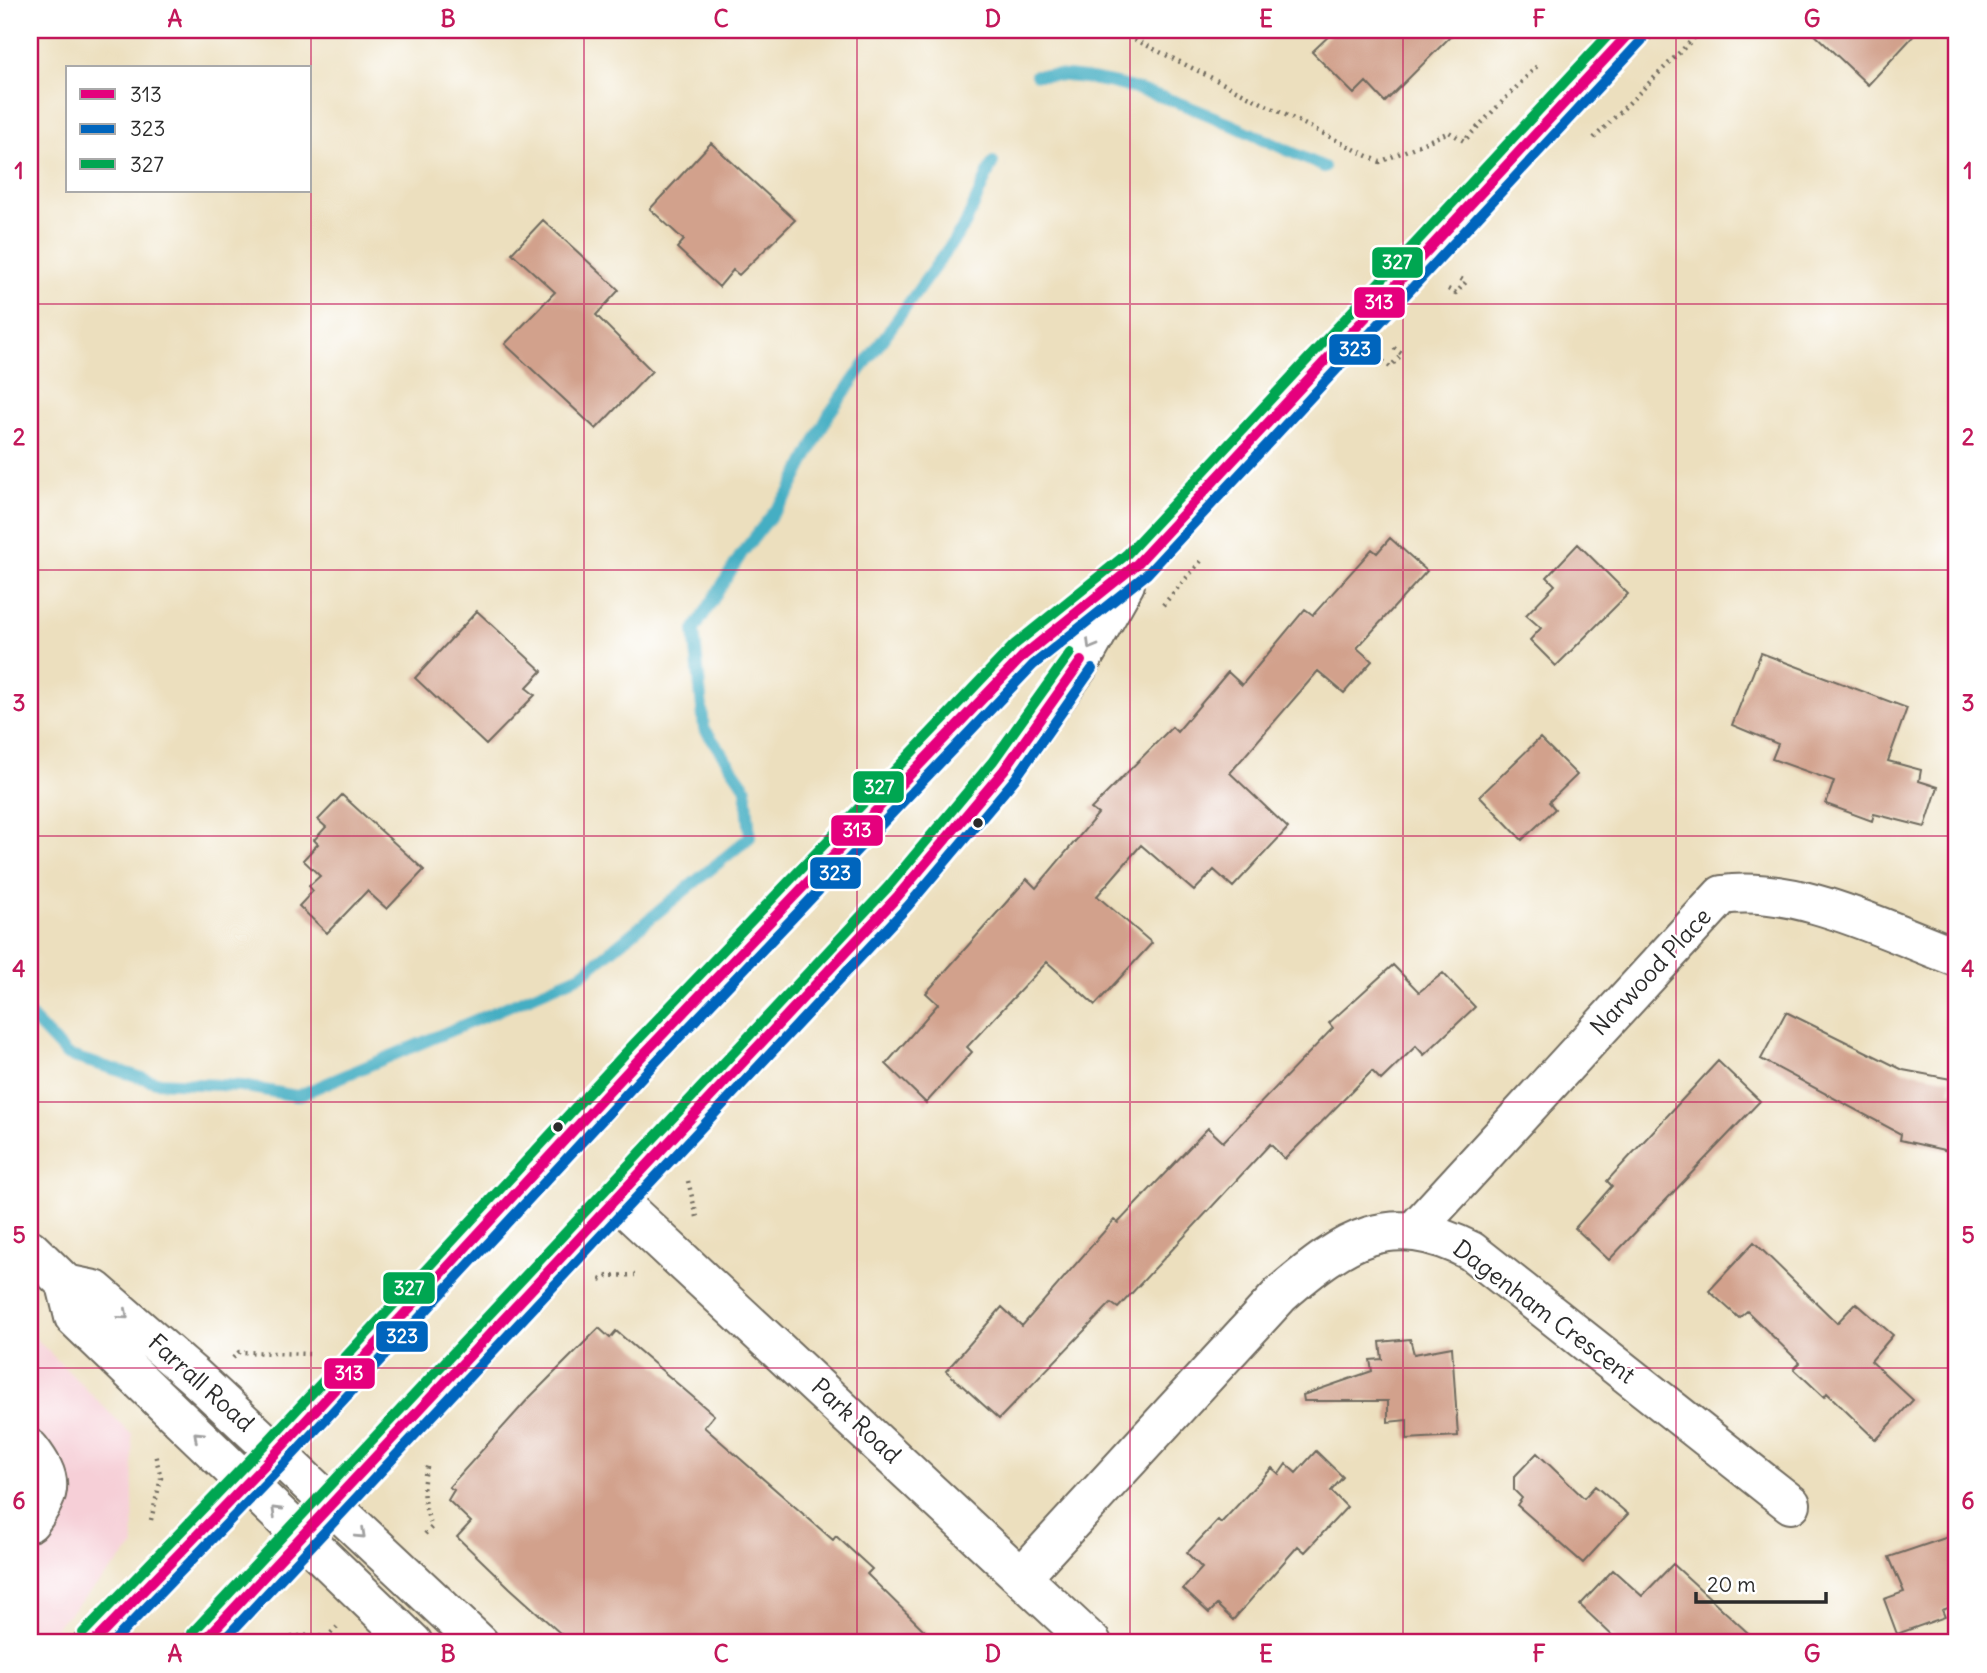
<svg xmlns="http://www.w3.org/2000/svg" width="1987" height="1673" viewBox="0 0 1987 1673" font-family="Delius,sans-serif">
	<style>
		.built { fill: #f6cfd7 }
		.lines { fill: none; stroke-linecap: round; stroke-linejoin: round }
		.stream { stroke: #44aec3; stroke-width: 12 }
		.building { fill: #d2a18c }
		.minor-casing { stroke: #6f6a5e; stroke-width: 42 }
		.major-casing { stroke: #6f6a5e; stroke-width: 42 }
		.path { stroke: #6f6a5e; stroke-width: 4.5; stroke-dasharray: 2 5; stroke-linecap: butt }
		.minor { stroke: #fff; stroke-width: 38 }
		.major { stroke: #fff; stroke-width: 38 }
		.bus-1-casing { stroke: #fff; stroke-width: 16 }
		.bus-2-casing { stroke: #fff; stroke-width: 16 }
		.bus-3-casing { stroke: #fff; stroke-width: 16 }
		.bus-1 { stroke: #e5007d; stroke-width: 10 }
		.bus-2 { stroke: #0065bd; stroke-width: 10 }
		.bus-3 { stroke: #00a651; stroke-width: 10 }
		.oneway { stroke: #a0a0a0 }
		.grid { fill: none; stroke: #c2185b; stroke-width: 2; stroke-opacity: 0.55 }
		.bus-dot { fill: #2b2b2b; stroke: #fff; stroke-width: 2.5 }
		.labels { text-anchor: middle; stroke-width: 5; stroke-linejoin: round; paint-order: stroke }
		.street-label { font-size: 24px; fill: #2b2b2b; stroke: #fff }
		.line-badge { stroke: #fff; stroke-width: 2.5 }
		.badge-label { font-size: 19px; text-anchor: middle; font-weight: bold; fill: #fff }
		.neatline { fill: none; stroke: #c2185b; stroke-width: 2.5 }
		.grid-label { font-size: 23px; text-anchor: middle; font-weight: bold; fill: #c2185b }
	</style>
	<rect width="100%" height="100%" fill="#fff"/>
	<filter id="ink" filterUnits="userSpaceOnUse"><feTurbulence type="fractalNoise" baseFrequency=".0143" numOctaves="2"/><feDisplacementMap in="SourceGraphic" scale="14" xChannelSelector="R" yChannelSelector="G"/><feConvolveMatrix kernelMatrix="1 2 1 2 8 2 1 2 1" color-interpolation-filters="sRGB"/></filter>
	<filter id="wash" filterUnits="userSpaceOnUse"><feTurbulence type="fractalNoise" baseFrequency=".00686" numOctaves="4" result="noise"/><feDisplacementMap in="SourceGraphic" scale="28" xChannelSelector="R" yChannelSelector="G"/><feGaussianBlur stdDeviation="1.57" result="paint"/><feColorMatrix in="noise" values="0 0 0 0 0 0 0 0 0 0 0 0 0 0 0 0 0 1.4 0 .05"/><feComposite in="paint" operator="in"/></filter>
	<g filter="url(#wash)">
		<rect width="100%" height="100%" fill="#ecdfbe"/>
		<!-- built -->
		<path class="built" d="M30,1333l102,102 2,112 -94,96h-10z"/>
		<g class="lines">
			<!-- stream -->
			<path class="stream" d="M1036,75c103,-2 195,51 288,92
				M30,1016l37,39 89,27 85,4 56,10 284,-121 169,-138 -4,-49 -42,-60 -10,-98 48,-77 47,-60 40,-79 136,-189 28,-63"/>
		</g>
		<g id="blocks">
			<!-- building -->
			<path class="building" d="M1335,30h122l-72,72 -19,-20 -12,12 -42,-42z
				M1810,30h109l-51,55z
				M711,143l84,77 -56,55 -6,-5 -14,17 -42,-39 7,-8 -34,-31z
				M543,220l76,70 -23,25 56,56 -56,58 -91,-85 50,-52 -43,-39z
				M1390,538l37,33 -70,77 15,13 -28,32 -26,-22 -88,102 58,55 -55,59 -19,-17 -20,21 -53,-46 -44,51 55,47 -57,62 -48,-43 -80,85 5,5 -46,51 -40,-39 52,-60 -12,-11 101,-114 9,9 62,-74 -7,-5 81,-82 5,5 51,-60 14,13 63,-76 8,6 59,-66 5,4z
				M1578,544l50,50 -72,72 -26,-26 11,-12 -15,-13 29,-30 -8,-8z
				M477,611l65,60 -16,17 9,7 -49,50 -71,-67z
				M1761,653l146,55 -19,53 33,9 -2,11 19,6 -13,40 -51,-13 -2,7 -46,-17 8,-23 -62,-22 6,-15 -46,-19z
				M1540,738l37,37 -28,27 6,7 -33,31 -42,-44z
				M342,795l82,75 -37,39 -20,-18 -40,42 -28,-27 14,-15 -4,-5 11,-10 -17,-16 15,-16 -4,-4 12,-13 -8,-7z
				M1393,965l26,27 24,-19 32,34 -51,48 -8,-9 -35,34 -9,-9 -87,88 -15,-15 -152,164 -7,-5 -112,116 -53,-48 56,-64 20,19 92,-106 4,3 90,-95 15,14 110,-114 -4,-5z
				M1786,1012l117,58 48,9 -1,11 7,2v61l-57,-13 1,-6 -140,-75z
				M1718,1061l42,40 -151,159 -34,-32 37,-42 -5,-5z
				M1754,1242l83,81 19,-20 37,32 -22,26 42,39 -37,40 -49,-47 -3,4 -30,-28 6,-6 -53,-52 -8,7 -30,-27z
				M599,1328l11,10 6,-7 98,84 -10,12 129,113 3,-4 36,33 -5,5 70,69h-366l-61,-55 -53,-51 14,-15 -23,-22 6,-10 -5,-3 80,-89z
				M1410,1339l4,15 38,-7 6,89 -51,3v-19l-19,2v-21h-84l-1,-6 69,-24 -2,-11 12,-1 -2,-17z
				M1316,1451l27,26 -12,14 16,16 -42,45 -7,-6 -65,74 -16,-15 -8,8 -26,-24 19,-21 -15,-15 31,-33 3,3 51,-55 7,6 7,-10 10,9z
				M1537,1453l47,45 11,-12 33,28 -45,49 -66,-58 5,-7 -8,-8v-13z
				M1957,1534v71l-15,5 3,7 -48,17 -13,-35 20,-7 -15,-35z
				M1673,1564l86,79h-139l-40,-38 33,-35 29,26z"/>
		</g>
	</g>
	<g filter="url(#ink)">
		<use href="#blocks" fill-opacity="0" stroke="#6f6a5e" stroke-width="2"/>
		<g class="lines">
			<!-- minor casing -->
			<g class="minor-casing">
				<path id="minor" d="M618,1201l474,442
					M1414,1231l308,-336c75,-11 164,36 235,62
					M30,1449c23,30 23,42 0,73
					M1022,1576l259,-282c64,-55 108,-85 190,-43l320,253"/>
			</g>
			<!-- major casing -->
			<g class="major-casing">
				<path id="major" d="M30,1249l36,35 29,6 99,86 285,267
					M66,1284l8,33 339,326
					M93,1643l184,-191 365,-396 382,-401 113,-91 495,-534
					M202,1643l696,-747 106,-126 74,-103 47,-83"/>
			</g>
			<!-- path -->
			<path class="path" d="M1116,30l264,132 69,-30 15,9 73,-75
				M1594,138l108,-108
				M1448,289l8,4 10,-11 -8,-5
				M1383,361l7,6 12,-13 -8,-6
				M1163,605l38,-44
				M688,1181l9,36
				M600,1280l8,-4 27,-1
				M233,1358l6,-6 70,2
				M151,1520l10,-42 -6,-24
				M425,1534l7,-7c-9,-23 -12,-39 -4,-63
				M326,1638l11,-11
				M271,1643c27,-11 51,-8 79,0"/>
			<!-- minor -->
			<use href="#minor" class="minor"/>
			<!-- major -->
			<use href="#major" class="major"/>
			<!-- bus-1 casing -->
			<g class="bus-1-casing">
				<path id="bus-1" d="M93,1643l184,-191 365,-396 382,-401 113,-91 495,-534
					M202,1643l696,-747 106,-126 77,-109"/>
			</g>
			<!-- bus-2 casing -->
			<g class="bus-2-casing">
				<path id="bus-2" d="M112,1643l175,-182 365,-395 381,-401 114,-91 495,-534
					M221,1643l687,-737 107,-127 77,-110"/>
			</g>
			<!-- bus-3 casing -->
			<g class="bus-3-casing">
				<path id="bus-3" d="M83,1633l184,-191 365,-396 382,-401 113,-91 486,-524
					M192,1633l696,-746 105,-126 77,-108"/>
			</g>
			<!-- bus-1 -->
			<use href="#bus-1" class="bus-1"/>
			<!-- bus-2 -->
			<use href="#bus-2" class="bus-2"/>
			<!-- bus-3 -->
			<use href="#bus-3" class="bus-3"/>
		</g>
		<!-- one-way arrows -->
		<defs><path id="oneway-chevron" d="M-2-3.5L2.5 0L-2 3.5" fill="none" stroke-width="1.6" stroke-linecap="round" stroke-linejoin="round" transform="scale(1.75)"/></defs>
		<g class="oneway">
			<use href="#oneway-chevron" transform="translate(1091 645) rotate(120)"/>
			<use href="#oneway-chevron" transform="translate(124 1315) rotate(41)"/>
			<use href="#oneway-chevron" transform="translate(198 1436) rotate(-137)"/>
			<use href="#oneway-chevron" transform="translate(276 1511) rotate(-136)"/>
			<use href="#oneway-chevron" transform="translate(361 1534) rotate(43)"/>
		</g>
	</g>
	<!-- grid -->
	<path class="grid" d="M311,30v1613M584,30v1613M857,30v1613M1130,30v1613M1403,30v1613M1676,30v1613M30,304h1927M30,570h1927M30,836h1927M30,1102h1927M30,1368h1927"/>
	<!-- markers -->
	<g class="bus-dot">
		<circle cx="978" cy="823" r="6"/>
		<circle cx="558" cy="1127" r="6"/>
	</g>
	<g class="labels">
		<!-- street labels -->
		<g class="street-label">
			<text transform="translate(1651 972) rotate(-47)" y="8">Narwood Place</text>
			<text transform="translate(1544 1312) rotate(37)" y="8">Dagenham Crescent</text>
			<text transform="translate(201 1383) rotate(42)" y="8">Farrall Road</text>
			<text transform="translate(856 1421) rotate(43)" y="8">Park Road</text>
		</g>
	</g>
	<g class="line-badge">
		<rect x="1371" y="246" width="53" height="33" rx="7" fill="#00a651"/>
		<rect x="1353" y="286" width="53" height="33" rx="7" fill="#e5007d"/>
		<rect x="1328" y="333" width="54" height="33" rx="7" fill="#0065bd"/>
		<rect x="852" y="770" width="53" height="34" rx="7" fill="#00a651"/>
		<rect x="830" y="814" width="54" height="33" rx="7" fill="#e5007d"/>
		<rect x="809" y="856" width="53" height="34" rx="7" fill="#0065bd"/>
		<rect x="382" y="1271" width="54" height="34" rx="7" fill="#00a651"/>
		<rect x="375" y="1320" width="54" height="33" rx="7" fill="#0065bd"/>
		<rect x="323" y="1357" width="53" height="33" rx="7" fill="#e5007d"/>
	</g>
	<g class="badge-label">
		<text x="1397" y="269">327</text>
		<text x="1379" y="309">313</text>
		<text x="1355" y="356">323</text>
		<text x="879" y="794">327</text>
		<text x="857" y="837">313</text>
		<text x="835" y="880">323</text>
		<text x="409" y="1295">327</text>
		<text x="402" y="1343">323</text>
		<text x="349" y="1380">313</text>
	</g>
	<!-- margin -->
	<rect width="1987" height="1673" fill="none" stroke="#fff" stroke-width="77"/>
	<!-- legend -->
	<rect x="66" y="66" width="245" height="126" fill="#ffffff" stroke="#aaaaaa" stroke-width="2"/>
	<rect x="80" y="89" width="35" height="10" fill="#e5007d" stroke="#aaaaaa" stroke-width="2"/>
	<text x="130" y="102" font-size="21" fill="#2b2b2b">313</text>
	<rect x="80" y="124" width="35" height="10" fill="#0065bd" stroke="#aaaaaa" stroke-width="2"/>
	<text x="130" y="136" font-size="21" fill="#2b2b2b">323</text>
	<rect x="80" y="159" width="35" height="10" fill="#00a651" stroke="#aaaaaa" stroke-width="2"/>
	<text x="130" y="172" font-size="21" fill="#2b2b2b">327</text>
	<!-- scale -->
	<path d="M1696 1592v10h130v-10" fill="none" stroke="#2b2b2b" stroke-width="3.5"/>
	<text x="1707" y="1592" font-size="21" fill="#2b2b2b" stroke="#ffffff" stroke-width="5" paint-order="stroke">20 m</text>
	<rect x="38" y="38" width="1910" height="1596" class="neatline"/>
	<g class="grid-label">
		<text x="175" y="27">A</text>
		<text x="448" y="27">B</text>
		<text x="721" y="27">C</text>
		<text x="993" y="27">D</text>
		<text x="1266" y="27">E</text>
		<text x="1539" y="27">F</text>
		<text x="1812" y="27">G</text>
		<text x="19" y="179">1</text>
		<text x="1968" y="179">1</text>
		<text x="19" y="445">2</text>
		<text x="1968" y="445">2</text>
		<text x="19" y="711">3</text>
		<text x="1968" y="711">3</text>
		<text x="19" y="977">4</text>
		<text x="1968" y="977">4</text>
		<text x="19" y="1243">5</text>
		<text x="1968" y="1243">5</text>
		<text x="19" y="1509">6</text>
		<text x="1968" y="1509">6</text>
		<text x="175" y="1662">A</text>
		<text x="448" y="1662">B</text>
		<text x="721" y="1662">C</text>
		<text x="993" y="1662">D</text>
		<text x="1266" y="1662">E</text>
		<text x="1539" y="1662">F</text>
		<text x="1812" y="1662">G</text>
	</g>
</svg>
